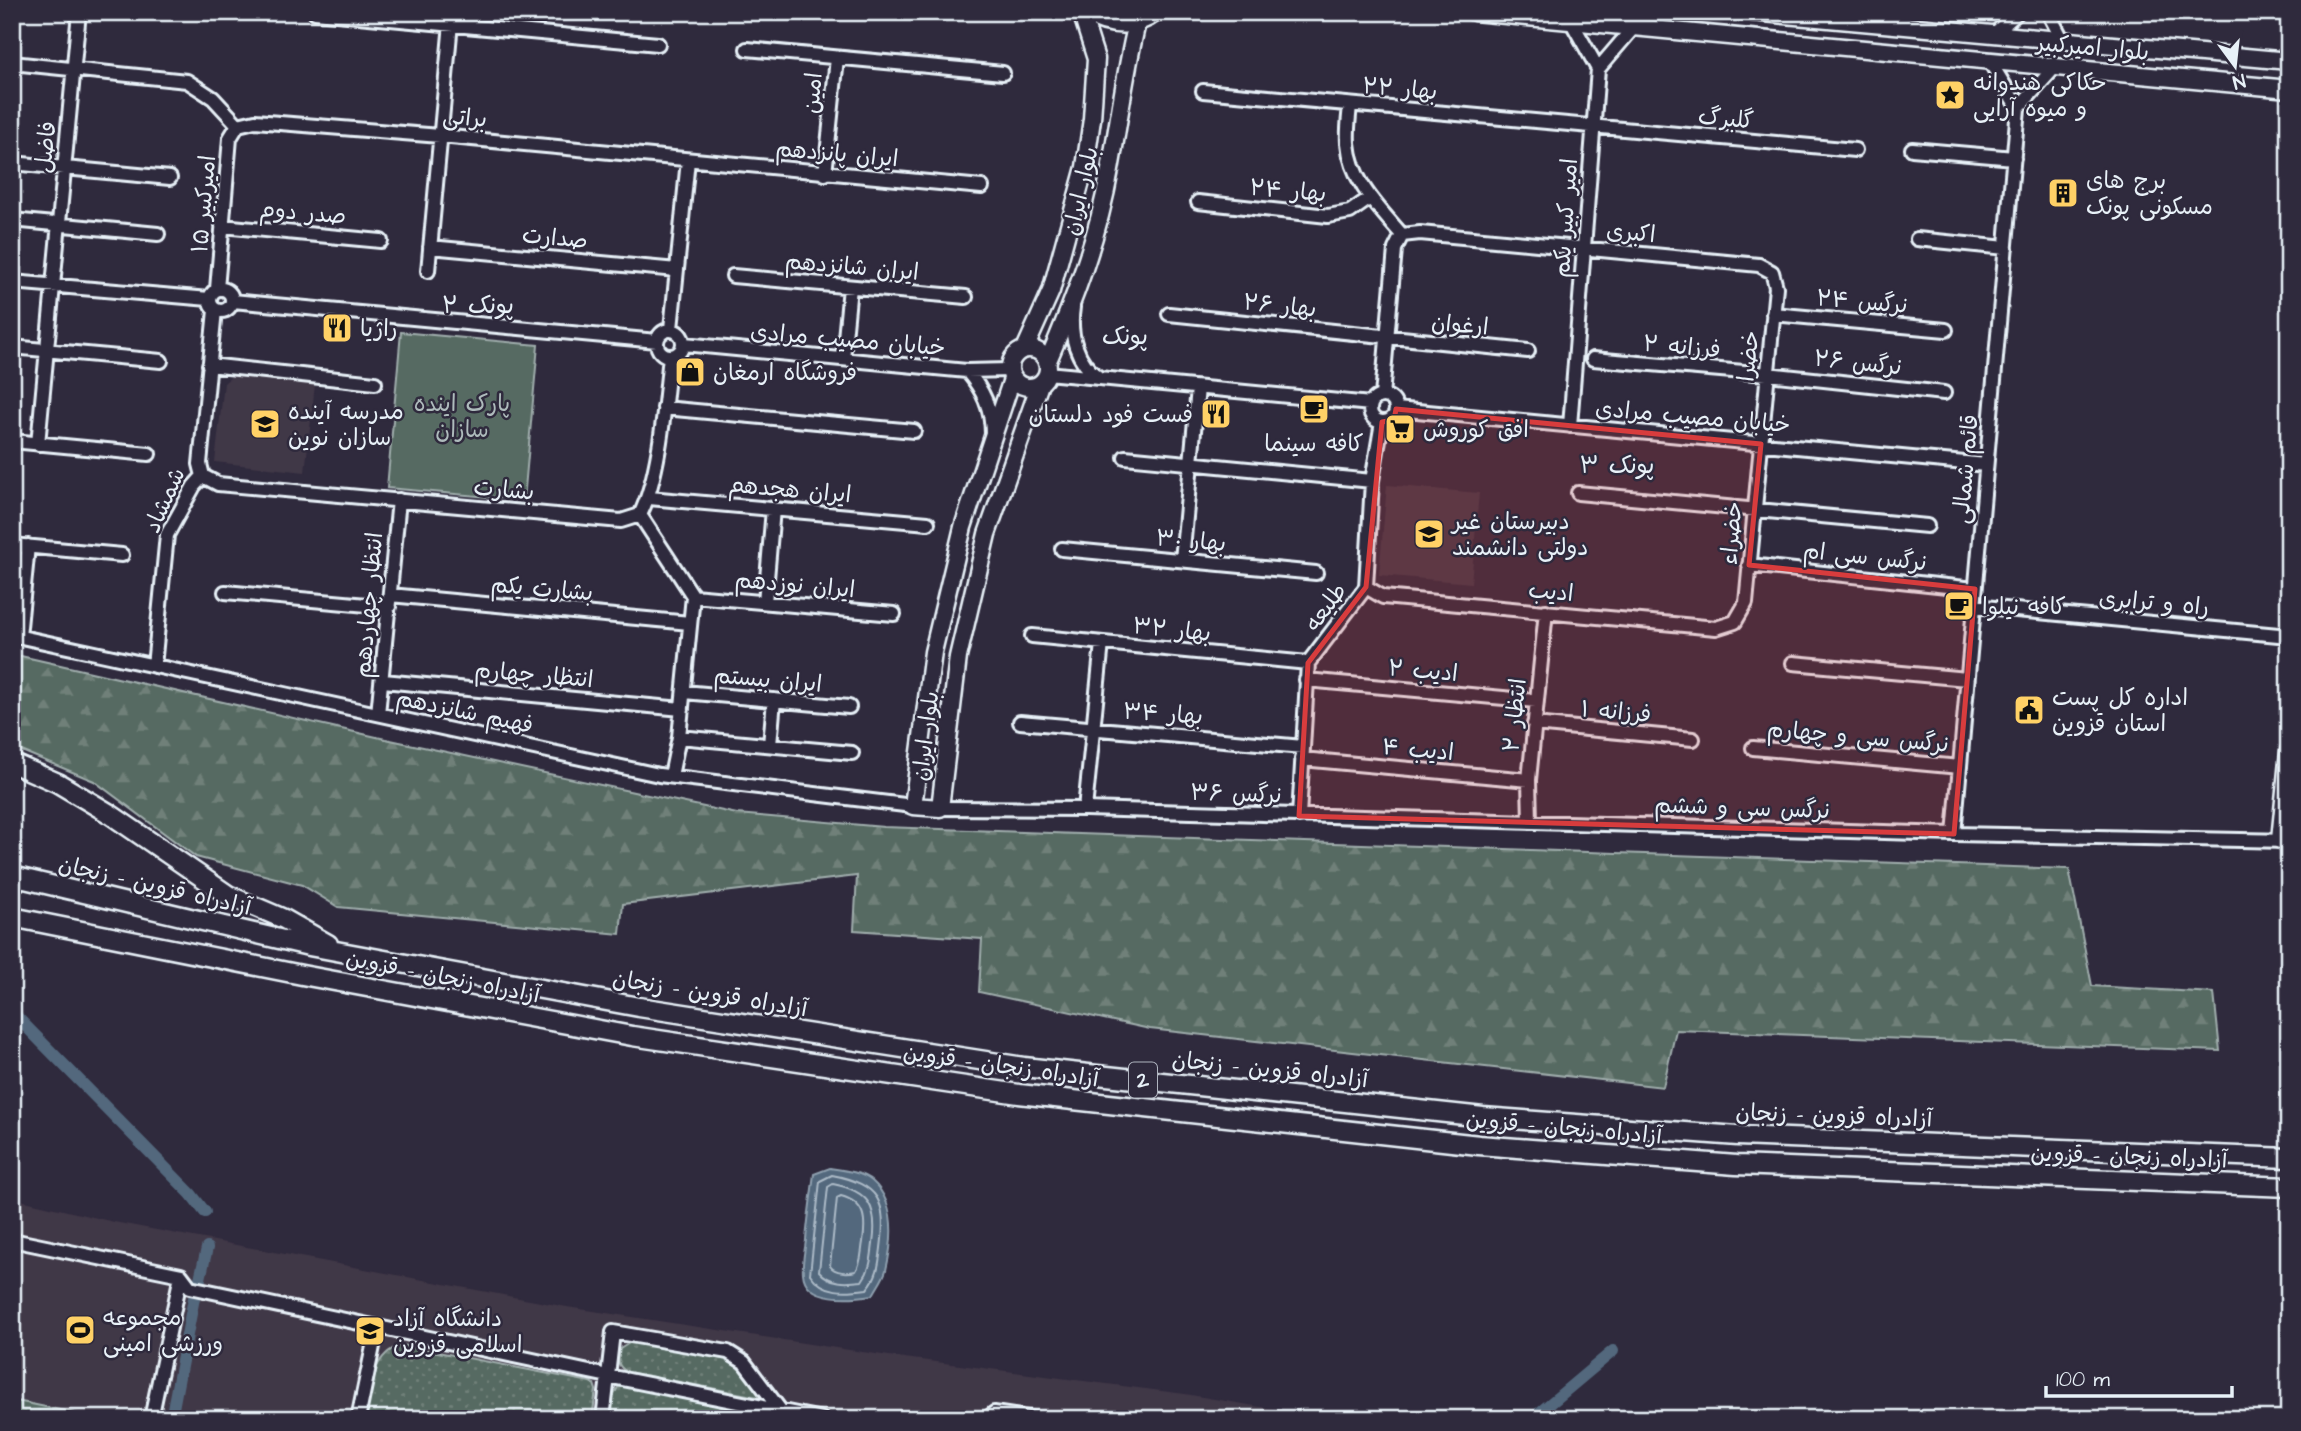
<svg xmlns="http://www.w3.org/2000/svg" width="2301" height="1431" viewBox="0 0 2301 1431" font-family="'Architects Daughter','Playpen Sans Arabic',sans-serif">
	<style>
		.built { fill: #413747 }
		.grass { fill: url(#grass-dots); stroke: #a0aead; stroke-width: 2 }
		.forest { fill: url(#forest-firs); stroke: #a0aead; stroke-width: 2 }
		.park { fill: #576a62; stroke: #a0aead; stroke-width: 2 }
		.water { fill: #52687d; stroke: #8e9fae; stroke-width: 2 }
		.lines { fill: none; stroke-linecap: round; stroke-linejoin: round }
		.shore { stroke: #acbac7; stroke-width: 2 }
		.canal { stroke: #52687d; stroke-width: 12 }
		.minor-casing { stroke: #e8f1f8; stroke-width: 18 }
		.major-casing { stroke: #e8f1f8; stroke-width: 21 }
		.highway-casing { stroke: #e8f1f8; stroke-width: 23 }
		.minor { stroke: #2f2a3d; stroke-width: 12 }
		.major { stroke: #2f2a3d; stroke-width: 16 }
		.highway { stroke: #2f2a3d; stroke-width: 18 }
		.marked { fill: #d83c3d; fill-opacity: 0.2; stroke: #d83c3d; stroke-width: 5; stroke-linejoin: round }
		.labels { text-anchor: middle; stroke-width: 5; stroke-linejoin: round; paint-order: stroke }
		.shield { fill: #2f2a3d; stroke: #b0b5c0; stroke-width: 2 }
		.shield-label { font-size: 21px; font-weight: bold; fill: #e8f1f8 }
		.street-label { font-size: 23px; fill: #e8f1f8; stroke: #2f2a3d }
		.poi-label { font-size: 23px; fill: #e8f1f8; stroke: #2f2a3d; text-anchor: start }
		.park-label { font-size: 23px; fill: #aebbbc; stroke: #2f2a3d }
		.neighbourhood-label { font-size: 24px; fill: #e8f1f8; stroke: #2f2a3d }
	</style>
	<defs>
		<pattern id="grass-dots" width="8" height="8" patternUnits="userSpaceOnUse" patternTransform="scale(1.75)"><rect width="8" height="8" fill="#576a62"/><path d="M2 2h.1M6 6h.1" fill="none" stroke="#6f8079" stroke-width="1.8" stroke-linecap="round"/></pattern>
		<pattern id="forest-firs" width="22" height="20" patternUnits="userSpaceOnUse" patternTransform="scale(1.75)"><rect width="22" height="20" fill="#576a62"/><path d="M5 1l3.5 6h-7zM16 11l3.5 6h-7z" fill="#6f8079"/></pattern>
	</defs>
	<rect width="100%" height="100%" fill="#2f2a3d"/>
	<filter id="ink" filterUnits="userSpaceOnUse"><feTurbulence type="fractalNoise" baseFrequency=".0143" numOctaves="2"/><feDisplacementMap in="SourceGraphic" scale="14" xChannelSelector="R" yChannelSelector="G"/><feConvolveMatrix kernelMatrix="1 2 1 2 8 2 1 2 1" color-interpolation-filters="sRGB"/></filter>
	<g filter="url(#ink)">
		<!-- built -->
		<path class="built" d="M232,376l83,9 -10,87 -90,-10 9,-79z
			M1387,485l92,8 -8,90 -92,-8z
			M12,1198l102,24 453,85 322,49 296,38 146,25h-1319z"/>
		<!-- grass -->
		<path class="grass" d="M634,1340l93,20 12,6 24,32 -135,-26c-12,-5 -10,-12 -8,-23z
			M402,1345l188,37 4,2 2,6 -4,29h-227c4,-21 5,-51 22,-66 4,-4 10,-6 15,-8z
			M628,1386l159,33h-177l3,-22 5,-10z
			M12,1400l91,19h-91z"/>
		<!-- forest -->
		<path class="forest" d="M12,654l369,84 356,76 147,13 1185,42 23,117 122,7 6,58 -544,-21 -13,57 -513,-58 -171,-37 3,-53 -128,-9 3,-54 -234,28 -3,30 -282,-27 -36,-22 -106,-28 -102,-76 -82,-34z"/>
		<!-- park -->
		<path class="park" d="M401,332l137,13 -14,155 -137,-12z"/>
		<!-- water -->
		<path class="water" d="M830,1168c14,2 32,4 42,13 25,22 21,60 14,89 -2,8 -9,17 -13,25 -20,3 -68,8 -70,-22 -1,-11 2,-23 3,-33 2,-22 5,-44 8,-66z"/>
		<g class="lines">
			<!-- shore -->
			<path class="shore" d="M832,1175c48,9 55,27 49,73 -2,16 -3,28 -14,41 -21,3 -44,5 -57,-15l10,-93z
				M833,1184c37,7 45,24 40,60 -2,14 -2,25 -11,37 -16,2 -32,3 -43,-10l9,-84z
				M841,1196c25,7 25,24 22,46 -2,10 -1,20 -7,29 -8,2 -21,2 -26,-5l7,-68z"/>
			<!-- canal -->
			<path class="canal" d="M12,1012l179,182 14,18
				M199,1283l8,-35
				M171,1419l23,-121
				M1532,1419l81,-68"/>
			<!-- minor casing -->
			<g class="minor-casing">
				<path id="minor" d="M315,12l343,32
					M2048,12l15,29
					M1993,35l25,-23
					M747,49l256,24
					M1989,60l29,48
					M12,63l175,18 26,17 25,27
					M1598,69l36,-42
					M1203,91l652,59
					M1350,105c-1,12 -3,25 -2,38 3,38 30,64 54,92
					M2018,108l37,-41
					M238,125l17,-4 185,15 542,51
					M1912,149l102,9
					M12,163l158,15
					M825,174l12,-116
					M1198,202l130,14 22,-4 20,-14
					M12,220l146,14
					M222,226l159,15
					M1917,239l89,9
					M430,247l247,23
					M428,271l24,-259
					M733,276l233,21
					M12,282l197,17
					M210 300a11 11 0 1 1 22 0a11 11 0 1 1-22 0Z
					M217,289l13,-151 8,-13
					M233,301l424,40
					M1073,307c-4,27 3,55 26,71
					M1169,314l359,37
					M1773,314l173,16
					M671,329l17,-169
					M657 343a13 13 0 1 1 26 0a13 13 0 1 1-26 0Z
					M684,344l283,27 42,-1
					M12,347l149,14
					M843,359l7,-72
					M1593,359l174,15 177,19
					M209,365l166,18
					M967,371c16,19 25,38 25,63
					M1047,373l324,31
					M1382,396l13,-147 7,-14
					M1370 409a13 13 0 1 1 26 0a13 13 0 1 1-26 0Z
					M664,408l250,23
					M1396,409l590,56
					M1570,426l28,-357 -27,-48
					M12,441l137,13
					M38,444l41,-432
					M1125,457l247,24
					M203,476l15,8 403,37 19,-6c20,-40 25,-113 30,-159
					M1578,493l349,33
					M649,498l279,25
					M640,515l53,81 -14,141 -8,39
					M12,545l110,10
					M1062,549l254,24
					M1182,560l16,-172
					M1749,565l226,24
					M1366,587l17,10 333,31 19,-6 11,-19 30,-316 -4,-15 -13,-7 -339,-32 -18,2
					M225,592l164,15
					M390,595l300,28
					M693,596l201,18
					M765,602l8,-93
					M1974,606l315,30
					M12,635l647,140 254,31
					M1032,636l276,27
					M19,637l9,-91
					M1793,663l174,16
					M154,666l13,-131 27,-49 9,-10 -3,-12 15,-154
					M1306,680l230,21
					M383,681l299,28
					M684,692l165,15
					M378,714l21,-214
					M1020,722l283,25
					M1534,724l159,15
					M679,737l173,16
					M770,745l4,-45
					M1753,748l207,19
					M1302,759l227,21
					M940,808l145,1 869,25 335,7
					M1085,809l17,-166
					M1299,816l9,-153 58,-76 6,-106 10,-59
					M1530,822l-1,-42 17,-169
					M1954,834l64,-726
					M12,1240l169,35 9,12 418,89 -5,43
					M781,1411l-37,-49 -16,-10 -115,-20 -5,44 214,43
					M151,1419l30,-144
					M358,1419l19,-92
					M987,1419l7,-6 40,6"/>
			</g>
			<!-- major casing -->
			<g class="major-casing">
				<path id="major" d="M1083,12c25,15 50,18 74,0
					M1474,12l815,77
					M1752,12l537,49
					M1010 368a19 19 0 1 1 38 0a19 19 0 1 1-38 0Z
					M1025,349l26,-58 34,-124 7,-48 4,-60 -15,-47
					M1047,363c27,-62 51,-126 63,-193 9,-49 15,-98 27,-147
					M1012,379l-49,148 -30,125 -20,154 27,2 18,-151 29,-123 53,-150
					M2280,840l9,-89"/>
			</g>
			<!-- highway casing -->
			<g class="highway-casing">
				<path id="highway" d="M12,763l46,20 52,31 118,81 56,24 44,25
					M12,876l297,70 330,61 385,60 459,50 255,19 551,22
					M12,917l290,58 330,61 387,58 460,51 257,20 553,22"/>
			</g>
			<!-- minor -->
			<use href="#minor" class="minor"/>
			<!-- major -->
			<use href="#major" class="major"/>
			<!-- highway -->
			<use href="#highway" class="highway"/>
		</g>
	</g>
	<!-- marked area -->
	<path class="marked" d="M1396,409l365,35 -12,121 226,24 -21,245 -655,-18 9,-153 58,-76 16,-165 12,-2z"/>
	<!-- icons -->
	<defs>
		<g id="sight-square" transform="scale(1.575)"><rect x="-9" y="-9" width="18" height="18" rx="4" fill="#ffd166" stroke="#2f2a3d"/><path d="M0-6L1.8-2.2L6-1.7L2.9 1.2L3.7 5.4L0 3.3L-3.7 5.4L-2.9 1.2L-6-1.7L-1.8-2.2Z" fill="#111"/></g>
		<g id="building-square" transform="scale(1.575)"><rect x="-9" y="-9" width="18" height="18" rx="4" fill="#ffd166" stroke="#2f2a3d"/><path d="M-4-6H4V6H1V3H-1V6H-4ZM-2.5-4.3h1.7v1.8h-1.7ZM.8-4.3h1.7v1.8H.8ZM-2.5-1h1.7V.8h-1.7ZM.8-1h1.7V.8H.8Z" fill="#111"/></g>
		<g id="restaurant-square" transform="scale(1.575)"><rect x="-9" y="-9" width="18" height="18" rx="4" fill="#ffd166" stroke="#2f2a3d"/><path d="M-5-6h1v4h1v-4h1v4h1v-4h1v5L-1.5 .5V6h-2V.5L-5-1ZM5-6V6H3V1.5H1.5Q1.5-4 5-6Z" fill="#111"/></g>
		<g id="shop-square" transform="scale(1.575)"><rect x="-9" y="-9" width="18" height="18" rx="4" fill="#ffd166" stroke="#2f2a3d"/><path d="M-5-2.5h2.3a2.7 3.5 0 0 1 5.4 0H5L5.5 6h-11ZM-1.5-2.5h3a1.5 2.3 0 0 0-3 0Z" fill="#111"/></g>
		<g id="cafe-square" transform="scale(1.575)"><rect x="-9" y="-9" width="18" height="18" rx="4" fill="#ffd166" stroke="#2f2a3d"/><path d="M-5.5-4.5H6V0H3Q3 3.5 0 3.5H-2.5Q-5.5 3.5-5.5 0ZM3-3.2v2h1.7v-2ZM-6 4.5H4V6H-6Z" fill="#111"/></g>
		<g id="school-square" transform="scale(1.575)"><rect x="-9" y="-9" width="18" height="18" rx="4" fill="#ffd166" stroke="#2f2a3d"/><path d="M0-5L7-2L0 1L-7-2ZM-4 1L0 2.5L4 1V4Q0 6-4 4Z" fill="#111"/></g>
		<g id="supermarket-square" transform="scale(1.575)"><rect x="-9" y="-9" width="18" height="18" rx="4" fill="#ffd166" stroke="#2f2a3d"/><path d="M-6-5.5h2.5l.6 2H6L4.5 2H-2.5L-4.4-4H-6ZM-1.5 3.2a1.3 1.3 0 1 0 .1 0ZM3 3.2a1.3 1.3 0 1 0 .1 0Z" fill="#111"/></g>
		<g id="civic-square" transform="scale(1.575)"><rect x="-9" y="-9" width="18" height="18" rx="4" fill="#ffd166" stroke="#2f2a3d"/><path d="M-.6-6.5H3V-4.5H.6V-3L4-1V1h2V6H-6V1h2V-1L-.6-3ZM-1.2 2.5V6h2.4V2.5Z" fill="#111"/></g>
		<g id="stadium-square" transform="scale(1.575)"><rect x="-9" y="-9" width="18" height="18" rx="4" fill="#ffd166" stroke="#2f2a3d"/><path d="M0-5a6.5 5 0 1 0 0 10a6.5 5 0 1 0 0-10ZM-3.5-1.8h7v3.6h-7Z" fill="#111"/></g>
		<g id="university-square" transform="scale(1.575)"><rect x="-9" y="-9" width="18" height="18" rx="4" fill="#ffd166" stroke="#2f2a3d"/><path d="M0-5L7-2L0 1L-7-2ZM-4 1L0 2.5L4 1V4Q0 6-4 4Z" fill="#111"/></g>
	</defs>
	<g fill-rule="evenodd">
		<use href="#sight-square" x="1950" y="95"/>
		<use href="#building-square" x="2063" y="193"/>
		<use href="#restaurant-square" x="337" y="328"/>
		<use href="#shop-square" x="690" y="372"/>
		<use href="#cafe-square" x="1314" y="409"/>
		<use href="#restaurant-square" x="1216" y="414"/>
		<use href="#school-square" x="265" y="424"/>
		<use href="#supermarket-square" x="1400" y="429"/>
		<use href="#school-square" x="1429" y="534"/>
		<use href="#cafe-square" x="1959" y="606"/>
		<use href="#civic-square" x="2029" y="710"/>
		<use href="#stadium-square" x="80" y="1330"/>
		<use href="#university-square" x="370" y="1331"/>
	</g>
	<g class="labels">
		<!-- shield labels -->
		<rect class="shield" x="1129" y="1062.5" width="28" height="35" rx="5"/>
		<g class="shield-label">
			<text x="1143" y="1087">2</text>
		</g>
		<!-- street labels -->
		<g class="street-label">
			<text transform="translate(2093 47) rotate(5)" y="8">بلوار امیرکبیر</text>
			<text transform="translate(1400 88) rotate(5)" y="8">بهار ۲۲</text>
			<text transform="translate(812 93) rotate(-85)" y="8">امین</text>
			<text transform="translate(465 117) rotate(5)" y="8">براتی</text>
			<text transform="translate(1726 118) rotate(5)" y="8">گلبرگ</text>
			<text transform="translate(45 147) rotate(-84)" y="8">فاضل</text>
			<text transform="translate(837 153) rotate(5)" y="8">ایران پانزدهم</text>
			<text transform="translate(1288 190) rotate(5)" y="8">بهار ۲۴</text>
			<text transform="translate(1080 191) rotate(-77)" y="8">بلوار ایران</text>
			<text transform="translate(203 204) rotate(-85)" y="8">امیرکبیر ۱۵</text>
			<text transform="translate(303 212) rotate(5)" y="8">صدر دوم</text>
			<text transform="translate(1565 218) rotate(-86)" y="8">امیر کبیر یکم</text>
			<text transform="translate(1631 232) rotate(5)" y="8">اکبری</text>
			<text transform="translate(555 237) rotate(5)" y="8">صدارت</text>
			<text transform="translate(852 266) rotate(5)" y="8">ایران شانزدهم</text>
			<text transform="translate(1862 301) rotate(5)" y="8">نرگس ۲۴</text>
			<text transform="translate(1280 305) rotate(6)" y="8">بهار ۲۶</text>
			<text transform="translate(1460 324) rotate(5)" y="8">ارغوان</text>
			<text transform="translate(848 339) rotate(5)" y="8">خیابان مصیب مرادی</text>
			<text transform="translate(1682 346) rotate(5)" y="8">فرزانه ۲</text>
			<text transform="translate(1748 356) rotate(-84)" y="8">خضرا</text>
			<text transform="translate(1858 362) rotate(6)" y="8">نرگس ۲۶</text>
			<text transform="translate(1693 416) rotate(5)" y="8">خیابان مصیب مرادی</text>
			<text transform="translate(1965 469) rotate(-85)" y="8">قائم شمالی</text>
			<text transform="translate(504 489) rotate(5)" y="8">بشارت</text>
			<text transform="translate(790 489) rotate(5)" y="8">ایران هجدهم</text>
			<text transform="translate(164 500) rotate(-66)" y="8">شمشاد</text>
			<text transform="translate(1731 533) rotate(-85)" y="8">خضراء</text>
			<text transform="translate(1191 540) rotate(5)" y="8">بهار ۳۰</text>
			<text transform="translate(1865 556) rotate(6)" y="8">نرگس سی ام</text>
			<text transform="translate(795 584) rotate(5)" y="8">ایران نوزدهم</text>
			<text transform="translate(542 588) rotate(5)" y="8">بشارت یکم</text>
			<text transform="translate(1551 591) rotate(5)" y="8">ادیب</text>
			<text transform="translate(2154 602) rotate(5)" y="8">راه و ترابری</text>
			<text transform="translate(368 605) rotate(-85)" y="8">انتظار چهاردهم</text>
			<text transform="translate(1325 607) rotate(-53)" y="8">طلیعه</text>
			<text transform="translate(1172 629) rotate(6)" y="8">بهار ۳۲</text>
			<text transform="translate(1423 670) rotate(5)" y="8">ادیب ۲</text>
			<text transform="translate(534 674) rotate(5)" y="8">انتظار چهارم</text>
			<text transform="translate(768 679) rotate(5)" y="8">ایران بیستم</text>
			<text transform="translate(465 711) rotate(12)" y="8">فهیم شانزدهم</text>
			<text transform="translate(1616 711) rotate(5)" y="8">فرزانه ۱</text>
			<text transform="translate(1163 713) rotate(4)" y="8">بهار ۳۴</text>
			<text transform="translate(1514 715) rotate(-84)" y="8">انتظار ۲</text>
			<text transform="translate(925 736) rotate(-83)" y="8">بلوار ایران</text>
			<text transform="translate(1858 736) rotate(5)" y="8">نرگس سی و چهارم</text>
			<text transform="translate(1418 749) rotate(5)" y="8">ادیب ۴</text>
			<text transform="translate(1236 793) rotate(2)" y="8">نرگس ۳۶</text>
			<text transform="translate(1742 807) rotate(2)" y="8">نرگس سی و ششم</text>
			<text transform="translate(155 885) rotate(13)" y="8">آزادراه قزوین - زنجان</text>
			<text transform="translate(443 976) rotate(11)" y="8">آزادراه زنجان - قزوین</text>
			<text transform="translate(710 993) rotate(9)" y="8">آزادراه قزوین - زنجان</text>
			<text transform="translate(1001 1065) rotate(8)" y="8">آزادراه زنجان - قزوین</text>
			<text transform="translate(1270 1069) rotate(6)" y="8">آزادراه قزوین - زنجان</text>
			<text transform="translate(1834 1115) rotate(2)" y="8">آزادراه قزوین - زنجان</text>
			<text transform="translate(1564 1127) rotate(5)" y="8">آزادراه زنجان - قزوین</text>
			<text transform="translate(2129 1156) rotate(2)" y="8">آزادراه زنجان - قزوین</text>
		</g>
		<!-- poi labels -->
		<g class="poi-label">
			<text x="1973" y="90">حکاکی هندوانه<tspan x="1973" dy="26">و میوه آرایی</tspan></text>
			<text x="2086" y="188">برج های<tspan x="2086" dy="26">مسکونی پونک</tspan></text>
			<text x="360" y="336">راژیا</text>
			<text x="713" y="380">فروشگاه ارمغان</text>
			<text x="288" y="419">مدرسه آینده<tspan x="288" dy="26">سازان نوین</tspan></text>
			<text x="1193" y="422" text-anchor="end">فست فود دلستان</text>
			<text x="1423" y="437">افق کوروش</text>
			<text x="1314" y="451" text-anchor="middle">کافه سینما</text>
			<text x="1452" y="529">دبیرستان غیر<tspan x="1452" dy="26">دولتی دانشمند</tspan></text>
			<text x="1982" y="614">کافه نیلوا</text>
			<text x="2052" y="705">اداره کل پست<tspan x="2052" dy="26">استان قزوین</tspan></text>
			<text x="103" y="1325">مجموعه<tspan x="103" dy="26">ورزشی امینی</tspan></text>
			<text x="393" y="1326">دانشگاه آزاد<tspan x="393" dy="26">اسلامی قزوین</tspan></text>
		</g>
		<!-- park labels -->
		<g class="park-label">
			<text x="462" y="411">پارک اینده<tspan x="462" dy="26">سازان</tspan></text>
		</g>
		<!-- neighbourhood labels -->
		<g class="neighbourhood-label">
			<text x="478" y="313">پونک ۲</text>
			<text x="1125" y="344">پونک</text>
			<text x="1617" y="473">پونک ۳</text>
		</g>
	</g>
	<!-- margin -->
	<rect width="2301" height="1431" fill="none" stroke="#2f2a3d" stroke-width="42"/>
	<rect x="21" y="21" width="2259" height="1389" fill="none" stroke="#e8f1f8" stroke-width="2.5" filter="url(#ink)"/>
	<!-- north arrow -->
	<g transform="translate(2235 66) rotate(165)" stroke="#2f2a3d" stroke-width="5" paint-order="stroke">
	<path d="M0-5L12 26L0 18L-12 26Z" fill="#e8f1f8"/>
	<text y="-10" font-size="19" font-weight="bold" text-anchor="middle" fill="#e8f1f8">N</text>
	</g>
	<!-- scale -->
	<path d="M2046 1386v10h186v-10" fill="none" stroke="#e8f1f8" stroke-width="3.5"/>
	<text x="2056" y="1386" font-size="21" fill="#e8f1f8" stroke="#2f2a3d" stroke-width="5" paint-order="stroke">100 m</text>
</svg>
